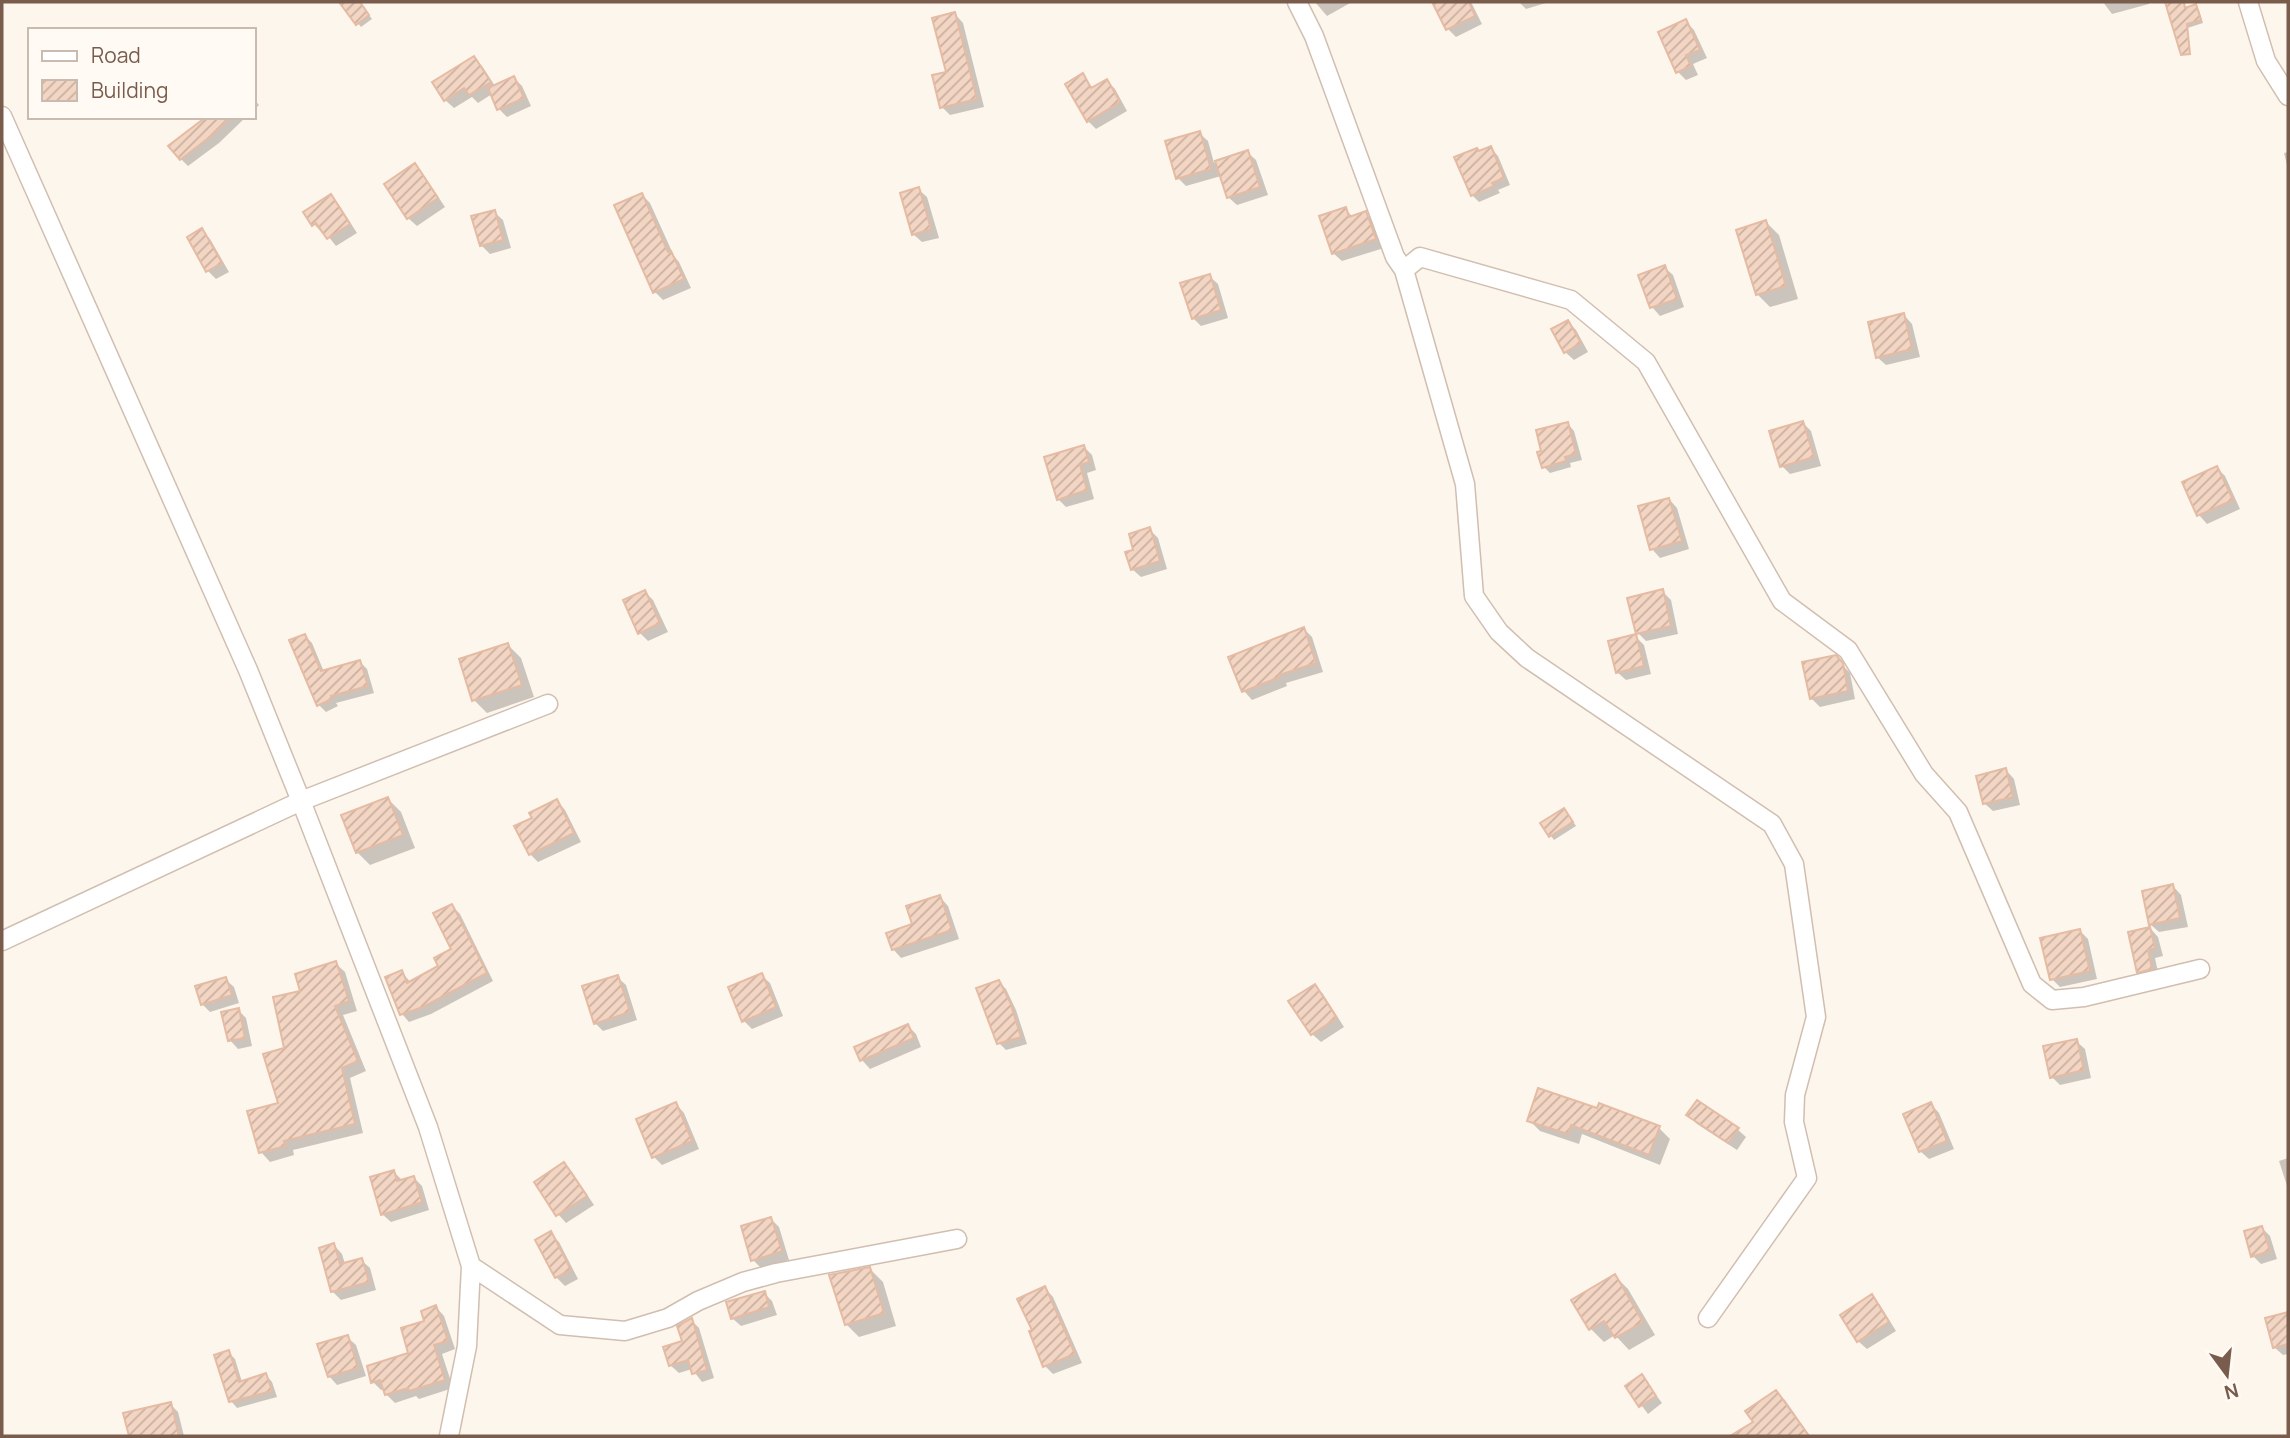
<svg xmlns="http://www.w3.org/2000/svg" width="2290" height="1438" viewBox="0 0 2290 1438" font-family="Manrope,sans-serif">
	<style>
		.shadow { fill: #0003 }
		.building { fill: url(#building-hatch); stroke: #e6bba3; stroke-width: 2 }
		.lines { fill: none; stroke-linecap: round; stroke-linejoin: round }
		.street-casing { stroke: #d1beb0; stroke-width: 21 }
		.street { stroke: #fff; stroke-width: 18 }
	</style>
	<defs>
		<pattern id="building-hatch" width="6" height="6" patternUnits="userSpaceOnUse" patternTransform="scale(1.75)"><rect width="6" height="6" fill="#f3d5c3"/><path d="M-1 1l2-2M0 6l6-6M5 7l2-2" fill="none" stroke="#cab0a1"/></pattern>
	</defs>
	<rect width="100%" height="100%" fill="#fdf6ec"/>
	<!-- shadow -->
	<path class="shadow" d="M347,2h12l13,17 -11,8 -18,-23z
		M1315,2h37l-25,14z
		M1434,2h37l11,22 -26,13 -8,-8z
		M1519,2h30l-23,7z
		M2103,2h46v2l-37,10z
		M2196,6l3,4 4,13 -25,8z
		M955,14l8,9 21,84 -34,8 -8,-8z
		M1686,22l8,8 13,28 -14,6 5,11 -12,5 -8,-8z
		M474,58l8,8 13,20 19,-8 8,8 9,20 -24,11 -8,-8 -7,-15 -14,9 -6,-6 -18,11 -9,-8z
		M1082,76l12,13 13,-8 8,8 12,22 -31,18 -8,-8z
		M254,99l5,6 -5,5z
		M209,117h37l-27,26 -31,23 -7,-7z
		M1199,133l9,8 6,22 33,-11 9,8 12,35 -31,10 -9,-8 -7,-21 -35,10 -8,-8z
		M1491,148l7,8 12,29 -12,5 2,3 -21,9 -7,-7 8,-42z
		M2288,152v17l-4,-16z
		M415,165l8,9 22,33 -28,19 -9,-8z
		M918,189l9,8 12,41 -17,4 -9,-8z
		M642,195l8,8 24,53 5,6 12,26 -28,12 -8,-8z
		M331,196l8,9 18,28 -21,13 -12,-15 -2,2 -8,-9z
		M1345,209l8,8 13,-4 8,9 10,26 -42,13 -9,-8z
		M494,212l9,8 8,28 -21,6 -9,-9z
		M1766,222l13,13 19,64 -28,8 -13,-13z
		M202,230l8,9 19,33 -13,7 -8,-8z
		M1664,267l9,8 11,32 -24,9 -8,-9z
		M1209,276l9,8 10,34 -27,8 -8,-8z
		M1904,315l8,9 8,33 -34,8 -9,-8z
		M1568,322l8,8 12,22 -14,8 -9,-8z
		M1803,423l8,8 10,35 -31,8 -8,-8z
		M1568,424l6,7 8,29 -12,3 1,4 -21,6 -6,-6v-15z
		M1084,447l8,8 4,15 -9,3 7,26 -28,8 -8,-8z
		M2217,468l8,8 15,33 -33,15 -8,-9z
		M1669,499l8,9 12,41 -29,9 -8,-9z
		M1149,529l9,9 9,31 -26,8 -9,-8 3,-18z
		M1662,591l9,9 7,34 -32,7 -8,-8z
		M645,592l8,8 15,32 -20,9 -8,-8z
		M1304,629l8,8 11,35 -37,11 1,3 -35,14 -8,-9 -14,-33z
		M305,636l7,7 12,29 36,-10 7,7 7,24 -38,10 2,3 -12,6 -7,-7z
		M1635,636l9,9 7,29 -25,6 -9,-8z
		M508,645l13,13 13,39 -47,16 -13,-13z
		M1835,657l15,16 5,26 -35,8 -8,-8z
		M2006,770l8,9 6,26 -27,6 -9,-8z
		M388,799l13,13 14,36 -45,17 -13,-13z
		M557,801l8,9 16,32 -43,20 -8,-8 4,-36z
		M1568,814l8,12 -22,14 -12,-16z
		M2173,886l8,9 7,32 -29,5 -9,-8z
		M940,897l8,9 11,33 -58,19 -8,-9z
		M452,906l8,8 33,67 -62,33 -22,8 -7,-8v-42l9,11 30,-17 12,-16z
		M2150,928l8,9 5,19 -8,2 4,19 -12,3 -9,-8z
		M2080,931l8,8 9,40 -37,8 -8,-8z
		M335,963l10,9 12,39 -14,4 23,56 -16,7 13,55 -70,17 1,5 -24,7 -9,-10 19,-48 6,-55 17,-56z
		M761,975l9,8 13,33 -31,13 -8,-8z
		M617,977l9,8 11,35 -34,11 -8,-8z
		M225,979l9,8 5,16 -29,9 -8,-8z
		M999,982l7,7 10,21 11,34 -21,6 -7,-7z
		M1315,986l8,8 21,33 -23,15 -9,-8z
		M238,1010l8,8 6,28 -14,3 -8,-9z
		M908,1026l8,8 5,13 -51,22 -8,-9z
		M2076,1041l9,8 6,29 -31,7 -8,-8z
		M676,1104l8,9 15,36 -37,16 -8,-8z
		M1931,1104l8,9 15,36 -25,10 -9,-8z
		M1688,1115l49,14 9,8 -9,13 -40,-26z
		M1529,1120l130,8 11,11 -10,26 -78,-31 -3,10 -39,-13z
		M2288,1158v31l-9,-28z
		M564,1164l8,8 22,33 -28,18 -8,-9z
		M394,1172l9,9 11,-3 8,8 7,24 -38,12 -9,-8z
		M771,1219l8,8 10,33 -28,8 -8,-8z
		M2262,1228l8,8 7,23 -16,5 -8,-8z
		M551,1234l8,8 19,37 -13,7 -9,-9z
		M334,1245l8,9 3,10 16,-4 9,8 6,22 -35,10 -8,-8 -12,-43z
		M870,1269l13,13 13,44 -37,11 -13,-13z
		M1615,1276l13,13 27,46 -26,15 -14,-15 -11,7 -13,-13 -17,-28z
		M1045,1288l8,9 29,66 -29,11 -8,-8z
		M764,1293l8,8 5,14 -36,11 -9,-8z
		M1872,1297l8,8 16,26 -29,18 -9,-8z
		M436,1307l8,9 11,33 -13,5 11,34 -34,11 -3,-3 -21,7 -9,-9 -1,-5 -4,1 -8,-8 37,-27z
		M2288,1314v40l-5,1 -9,-8 -6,-28z
		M691,1320l8,8 15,50 -12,4 -10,-13 -13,4 -9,-8 14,-22z
		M347,1337l9,8 10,31 -29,9 -8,-9z
		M228,1352l7,7 7,23 24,-7 6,7 5,15 -40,11 -6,-7z
		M1642,1376l20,27 -14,11 -21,-28z
		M1776,1392l9,8 25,36h-46l-16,-24z
		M170,1404l8,8 6,24h-53l-5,-22z"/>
	<!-- building -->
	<path class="building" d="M339,2h21l9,13 -13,10z
		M1432,2h37l6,14 -29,14z
		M2165,2h19l1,6 11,-4 5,16 -14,4 3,30 -9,1z
		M955,12l22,87 -37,9 -8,-33 14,-3 -14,-54z
		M1686,19l14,31 -14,5 5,11 -15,7 -18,-41z
		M474,56l17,26 -22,13 -5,-7 -20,13 -12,-19z
		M1083,73l8,15 16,-9 13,23 -33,20 -22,-38z
		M514,76l10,22 -27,12 -9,-22z
		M206,117h25l-20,19 -31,24 -12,-14z
		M1200,131l11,38 -35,10 -11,-38z
		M1491,146l13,32 -12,5 2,3 -23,10 -17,-39 23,-9 2,3z
		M1248,150l12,37 -33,11 -12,-37z
		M415,163l23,35 -31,21 -23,-35z
		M919,187l12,42 -19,6 -12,-42z
		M642,193l26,59 3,-1 13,28 -31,14 -39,-88z
		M331,194l19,30 -23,15 -11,-16 -4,3 -9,-14z
		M1346,207l3,10 17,-6 10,28 -44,15 -13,-38z
		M495,210l8,30 -23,6 -9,-30z
		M1766,220l20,66 -30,9 -20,-65z
		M202,228l20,35 -16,9 -19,-35z
		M1665,265l12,34 -27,9 -12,-33z
		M1210,274l11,36 -29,9 -12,-36z
		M1904,313l8,36 -36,9 -8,-36z
		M1568,320l13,23 -17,10 -13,-24z
		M1803,421l11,36 -34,10 -11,-36z
		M1568,422l8,32 -11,3 1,4 -24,7 -5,-16 4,-1 -5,-21z
		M1084,445l5,17 -9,3 7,25 -30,10 -13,-43z
		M2217,466l16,34 -36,16 -15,-34z
		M1669,498l13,43 -32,9 -12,-44z
		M1150,527l10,34 -29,9 -6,-18 8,-2 -4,-16z
		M1663,589l8,37 -35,8 -9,-36z
		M645,590l15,33 -22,11 -15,-34z
		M1304,627l12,36 -37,12 1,2 -38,15 -14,-35z
		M305,634l16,37 39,-11 8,26 -37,10 1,3 -15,7 -28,-66z
		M1636,634l8,32 -28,7 -8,-32z
		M508,643l14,42 -50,16 -13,-42z
		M1836,655l7,8 5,28 -38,8 -8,-37z
		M2006,768l7,29 -30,7 -7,-28z
		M388,797l15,38 -47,18 -15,-38z
		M557,799l17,34 -45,22 -15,-29 18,-8 -3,-5z
		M1564,808l9,14 -24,15 -9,-14z
		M2173,884l7,34 -31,7 -7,-34z
		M940,895l12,35 -60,20 -6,-17 26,-9 -6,-18z
		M452,904l35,69 -64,34 -23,8 -15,-38 17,-7 5,13 31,-17 -4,-8 17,-9 -18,-36z
		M2150,927l5,21 -7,2 4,19 -15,4 -9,-41z
		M2080,929l10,42 -40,9 -10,-42z
		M336,961l13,40 -14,5 23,55 -16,7 13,56 -71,17 2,5 -27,7 -12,-42 31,-8 -15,-49 21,-6 -11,-51 27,-6 -5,-17z
		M762,973l14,34 -34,15 -14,-35z
		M618,975l12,37 -36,12 -12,-38z
		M226,977l6,18 -31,10 -6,-19z
		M999,980l11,22 11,35 -24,7 -21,-56z
		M1315,984l22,34 -26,17 -23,-34z
		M239,1008l6,30 -17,3 -7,-29z
		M908,1024l6,14 -54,23 -6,-14z
		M2077,1039l7,31 -34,8 -7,-32z
		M1538,1088l59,20 2,-5 61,23 -11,29 -78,-30 -3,9 -41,-13z
		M1697,1100l42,28 -11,15 -42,-28z
		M676,1102l16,39 -40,17 -16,-39z
		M1931,1102l16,39 -28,11 -16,-38z
		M564,1162l23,34 -31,20 -22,-34z
		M394,1170l3,11 17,-5 8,26 -41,13 -11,-38z
		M771,1217l11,34 -31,10 -10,-35z
		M2262,1226l8,25 -19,6 -7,-26z
		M551,1231l20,39 -16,8 -20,-38z
		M334,1243l6,21 22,-6 7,24 -38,10 -12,-44z
		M870,1267l14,46 -39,12 -16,-50z
		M1615,1274l28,48 -28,16 -11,-17 -15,9 -18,-30z
		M1045,1286l30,68 -32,13 -14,-36 3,-1 -15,-31z
		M765,1291l4,16 -38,12 -5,-17z
		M1872,1294l17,28 -32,20 -17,-27z
		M436,1305l12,36 -14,4 11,35 -36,11 -1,-3 -23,7 -5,-15 -9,3 -4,-17 41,-13 -7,-25 23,-7 -3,-10z
		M2288,1312v32l-15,4 -8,-30z
		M692,1318l15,52 -15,4 -4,-14 -19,6 -6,-19 19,-6 -5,-15z
		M348,1335l10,33 -30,9 -11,-33z
		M229,1350l10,32 27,-9 6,18 -43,11 -15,-47z
		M1642,1374l14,22 -17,11 -14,-21z
		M1776,1390l33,46h-79l23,-14 -8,-11z
		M171,1402l8,34h-50l-6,-23z"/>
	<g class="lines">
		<!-- street casing -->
		<g class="street-casing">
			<path id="street" d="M1297,2l17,34 81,221 9,13 61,214 9,112 25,36 28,26 245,166 22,40 22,153 -21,78 -1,27 13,56 -99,140
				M2248,2l18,59 22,35
				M2,116l246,554 53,131 127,326 43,139 -4,80 -18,90
				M1404,270l16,-13 151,43 75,62 136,239 66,49 76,124 34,38 74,172 20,16 32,-3 116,-28
				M2,941l299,-140 247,-97
				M471,1266l89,59 65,6 43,-13 30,-17 45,-19 33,-9 181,-34"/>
		</g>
		<!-- street -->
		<use href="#street" class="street"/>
	</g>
	<!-- border -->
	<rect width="2290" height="1438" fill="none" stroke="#7a5c4d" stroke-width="7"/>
	<!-- legend -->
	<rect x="28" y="28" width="228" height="91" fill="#fffaf3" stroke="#cabbb1" stroke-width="2"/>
	<rect x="42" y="51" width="35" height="10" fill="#ffffff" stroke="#cabbb1" stroke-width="2"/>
	<text x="91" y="63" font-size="21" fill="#7a5c4d">Road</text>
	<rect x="42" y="80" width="35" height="21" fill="url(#building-hatch)" stroke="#cabbb1" stroke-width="2"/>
	<text x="91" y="98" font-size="21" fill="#7a5c4d">Building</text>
	<!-- north arrow -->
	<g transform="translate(2227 1375) rotate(165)" stroke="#fffaf3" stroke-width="5" paint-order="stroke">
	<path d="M0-5L12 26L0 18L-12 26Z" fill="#7a5c4d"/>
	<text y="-10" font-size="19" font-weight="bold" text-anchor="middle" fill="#7a5c4d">N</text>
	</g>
</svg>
